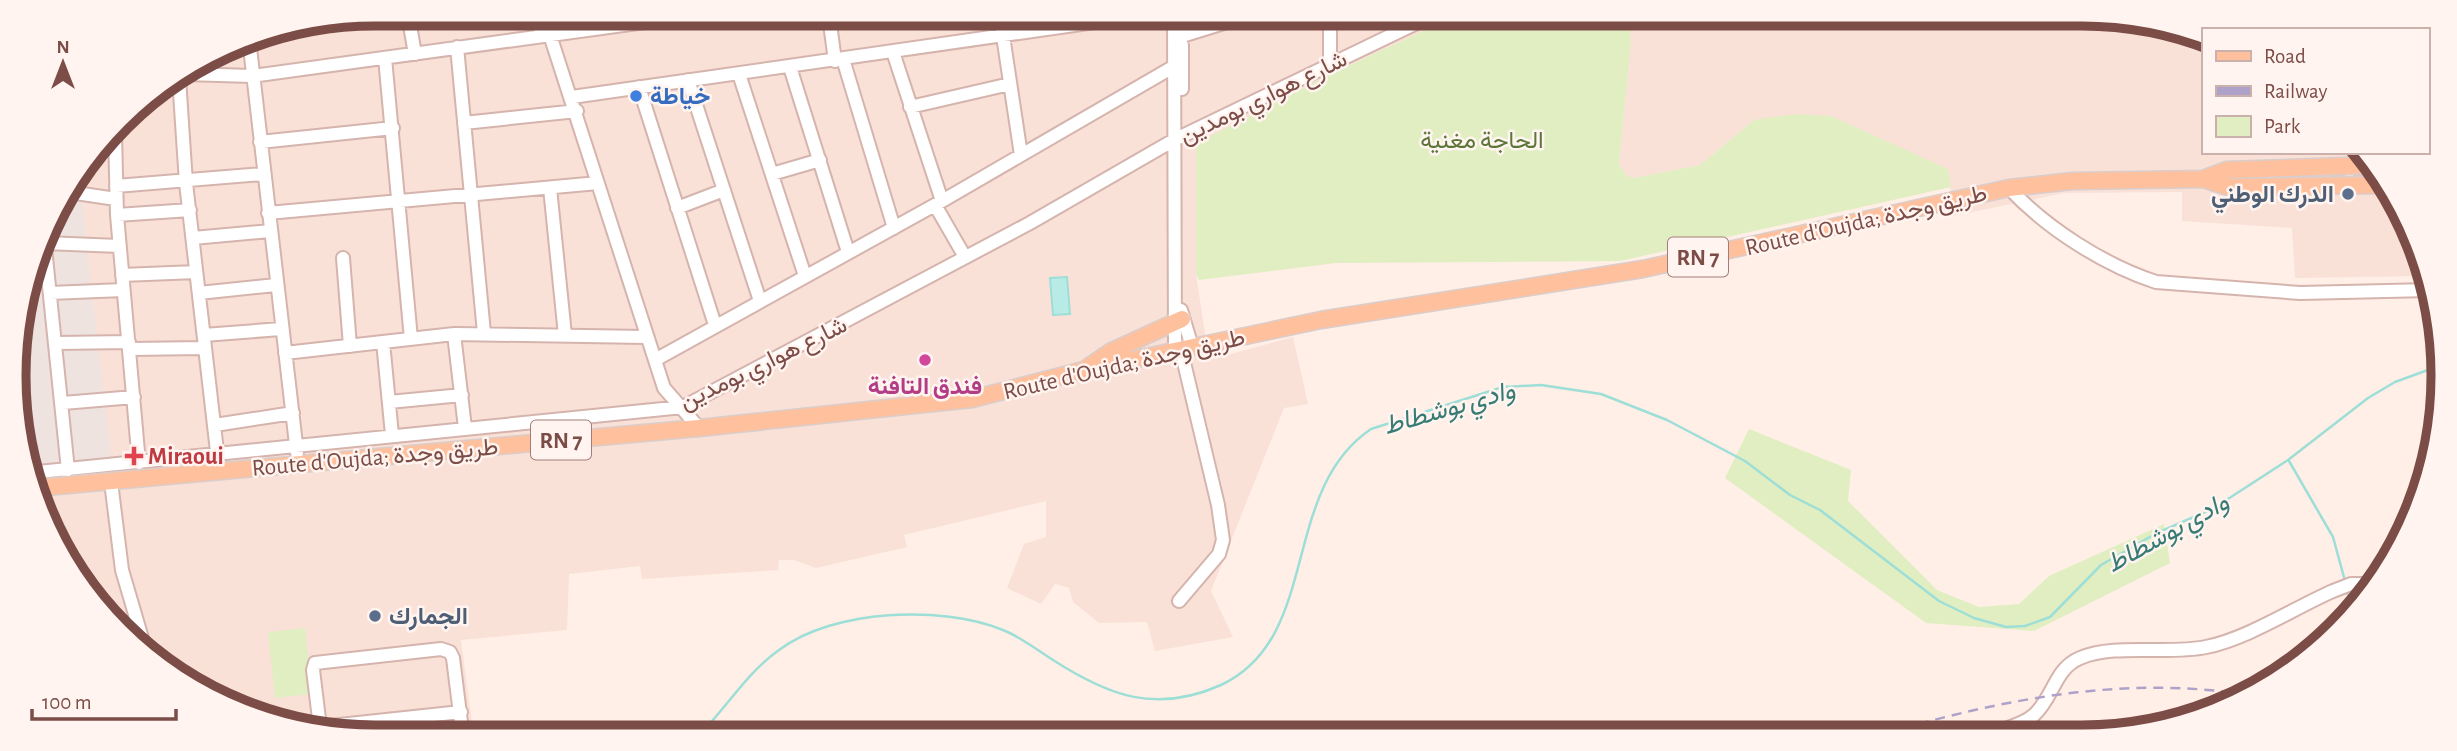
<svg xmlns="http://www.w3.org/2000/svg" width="2457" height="751" viewBox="0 0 2457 751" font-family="'Alegreya Sans',Vazirmatn,sans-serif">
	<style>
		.residential { fill: #f9e1d7 }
		.industrial { fill: #efe3e0 }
		.green { fill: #e0eec2 }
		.water { fill: #b8ebe5; stroke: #9dded7; stroke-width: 2 }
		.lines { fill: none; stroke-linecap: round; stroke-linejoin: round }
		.stream { stroke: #9dded7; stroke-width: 2.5 }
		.major-tunnel { stroke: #dec6be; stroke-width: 16; stroke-dasharray: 16 8; stroke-linecap: butt }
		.minor-casing { stroke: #d5b4ad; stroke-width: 16 }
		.major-casing { stroke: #dacdcb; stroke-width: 19 }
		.minor { stroke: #fff; stroke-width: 12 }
		.major { stroke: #ffc19d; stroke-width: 16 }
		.rail { stroke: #aea2cb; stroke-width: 2.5; stroke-dasharray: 10 7; stroke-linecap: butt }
		.shop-dot { fill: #3f7fe0; stroke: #fff4ef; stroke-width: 2.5 }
		.service-dot { fill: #5c6f8a; stroke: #fff4ef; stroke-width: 2.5 }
		.hotel-dot { fill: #d1479c; stroke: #fff4ef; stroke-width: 2.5 }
		.health-dot { fill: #e0444e; stroke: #fff4ef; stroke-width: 2.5 }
		.labels { text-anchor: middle; stroke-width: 5; stroke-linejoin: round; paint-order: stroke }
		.shield { fill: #fff4ef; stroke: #a37e79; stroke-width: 2 }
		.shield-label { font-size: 23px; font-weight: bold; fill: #7c4c47 }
		.shop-label { font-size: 24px; font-weight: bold; fill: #366cbe; stroke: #fff4ef; text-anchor: start }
		.street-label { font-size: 24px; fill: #7c4c47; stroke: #fff4ef }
		.park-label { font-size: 24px; fill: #5b7638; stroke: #fff4ef }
		.service-label { font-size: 24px; font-weight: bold; fill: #4e5e75; stroke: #fff4ef; text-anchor: end }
		.hotel-label { font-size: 24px; font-weight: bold; fill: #b23c85; stroke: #fff4ef }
		.health-label { font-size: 24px; font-weight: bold; fill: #be3a42; stroke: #fff4ef; text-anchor: start }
		.water-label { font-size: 26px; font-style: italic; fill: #367b74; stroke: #fff4ef }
		.rim { fill: none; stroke: #7c4c47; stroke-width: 9 }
	</style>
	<rect width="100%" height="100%" fill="#ffefe6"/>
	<!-- residential -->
	<path class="residential" d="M376,14l1075,4 -120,56 -135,200 13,86 84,-23 15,67 -24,4 -73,183 22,46 -78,14 -8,-29 -48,1 -26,-21 -4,-14 -14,-4 -14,20 -34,-16 17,-44 22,-7v-36l-142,34 3,12 -91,21 -22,-8h-15l-1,10 -136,9 -2,-13 -71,8 -2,56 -106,10 12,90h-168l-131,-54 -99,-99 -49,-108 -9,-140 34,-114 86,-111 101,-63z
		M1629,19l523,2 51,21v110h157l22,23 42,101 -129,2 -3,-50 -110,-7v-29l-118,1 -111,23 -5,-47 -194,-49 -54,45 -66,13 -7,-2 -8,-12 12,-122z"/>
	<!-- industrial -->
	<path class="industrial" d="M79,179l35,302 -79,6 -9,-18 -9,-140 34,-114z"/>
	<!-- green -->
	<path class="green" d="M1451,18l178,1 2,23 -12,122 8,12 7,2 66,-13 54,-45 40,-6 37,2 117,53 3,18 -331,74 -284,2 -137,17 -3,-6v-125l5,-8 130,-67z
		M1749,429l102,41 -3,31 89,89 42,17 40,-3 30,-28 115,-52 6,39 -136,68 -108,-8 -201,-145z
		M305,628l7,66 -37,4 -7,-66z"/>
	<!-- water -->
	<path class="water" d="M1067,277l3,37 -17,1 -3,-37z"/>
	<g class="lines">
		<!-- stream -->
		<path class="stream" d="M2289,461l44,76 12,44
			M2347,591l5,20
			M703,731c26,-27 45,-59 76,-81 55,-41 162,-45 224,-20 18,7 34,20 50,30 56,36 103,54 168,25 101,-47 58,-194 150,-256l132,-42 38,-2 60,9 66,26 78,41 45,34 30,15 119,91 35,17 32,9 19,-1 25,-9 51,-52 54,-31 59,-26 74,-48 80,-62 27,-16 41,-15"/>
		<!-- major-tunnel -->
		<path class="major-tunnel" d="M2209,179l174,-2"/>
		<!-- minor casing -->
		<g class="minor-casing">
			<path id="minor" d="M408,14l7,40
				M537,15l5,21
				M587,15l4,14
				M829,16l6,45
				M1000,16l21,139
				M1174,17l1,334
				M550,35l114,353 35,40
				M1182,36l61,-19
				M249,39l48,414
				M457,47l27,286
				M893,52l49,149
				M385,58l26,281
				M843,59l51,169
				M1330,64v-46
				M790,67l58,185
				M185,74l67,2 444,-61
				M739,74l66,202
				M179,78l7,105 32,277
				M688,80l72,221
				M639,87l76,238
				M1182,89v-44
				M572,97l558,-80
				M910,107l100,-23
				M464,123l113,-12
				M115,133l2,82 22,248
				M260,142l133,-14
				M772,174l48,-14
				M116,186l147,-12
				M550,188l15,147
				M2009,188c37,40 95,77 147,94l144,11 130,-3
				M69,192l47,7
				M935,205l30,52
				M677,208l47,-18
				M268,213l330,-30
				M117,215l73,-5
				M44,238l24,232
				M193,238l77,-7
				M45,243l74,3
				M343,258l7,88
				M122,275l74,-3
				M50,293l73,-3
				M199,293l77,-8
				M1181,310l11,37
				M454,334l11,94
				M204,335l77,-6
				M383,342l9,93
				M57,343l72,-1
				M130,349l74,-1
				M285,353l169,-19 192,3
				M655,360l287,-159 231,-134
				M389,402l73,-7
				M63,403l71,-6
				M215,425l78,-12
				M28,473l655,-66 347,-184 144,-83 253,-122
				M111,482l11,88 22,75
				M1179,601l40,-47 4,-14 -5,-35 -37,-155
				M320,727l-7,-57 2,-7 126,-14 9,3 3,6 9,72
				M302,729l159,-17
				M1991,734c15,-6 32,-9 43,-19 20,-18 20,-46 46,-57 35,-15 87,-3 126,-11 41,-8 88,-39 127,-56l18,-7h22"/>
		</g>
		<!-- major casing -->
		<g class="major-casing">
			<path id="major" d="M2203,179l24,-9 146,-5
				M1088,367l22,-15 72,-33
				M35,488l664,-60 273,-29 112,-29 237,-50 322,-51 366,-81 63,-7 131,-2 25,8 158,-2"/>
		</g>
		<!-- minor -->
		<use href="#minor" class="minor"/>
		<!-- major -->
		<use href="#major" class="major"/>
		<!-- rail -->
		<path class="rail" d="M1886,733c119,-34 238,-58 363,-38"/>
	</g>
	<!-- markers -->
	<circle class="shop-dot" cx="636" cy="96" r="7"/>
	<g class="service-dot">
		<circle cx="2348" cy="194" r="7"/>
		<circle cx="375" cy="616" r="7"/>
	</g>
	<circle class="hotel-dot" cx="925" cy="360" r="7"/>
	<path class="health-dot" d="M130.5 445.5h7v7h7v7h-7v7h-7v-7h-7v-7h7z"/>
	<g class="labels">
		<!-- shield labels -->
		<g class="shield">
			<rect x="1668" y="237.5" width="60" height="39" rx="5"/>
			<rect x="531" y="420.5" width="60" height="39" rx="5"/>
		</g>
		<g class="shield-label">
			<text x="1698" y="265">RN 7</text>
			<text x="561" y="448">RN 7</text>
		</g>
		<!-- shop labels -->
		<g class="shop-label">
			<text x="650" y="104">خياطة</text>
		</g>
		<!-- street labels -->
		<g class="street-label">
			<text transform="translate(1263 97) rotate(-26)" y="8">شارع هواري بومدين</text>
			<text transform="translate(1866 220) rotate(-13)" y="8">Route d'Oujda; طريق وجدة</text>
			<text transform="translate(763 363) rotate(-26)" y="8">شارع هواري بومدين</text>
			<text transform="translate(1124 364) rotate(-13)" y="8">Route d'Oujda; طريق وجدة</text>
			<text transform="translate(375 457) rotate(-5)" y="8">Route d'Oujda; طريق وجدة</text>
		</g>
		<!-- park labels -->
		<g class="park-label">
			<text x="1482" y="148">الحاجة مغنية</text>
		</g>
		<!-- service labels -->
		<g class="service-label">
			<text x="2334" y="202">الدرك الوطني</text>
			<text x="389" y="624" text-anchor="start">الجمارك</text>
		</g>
		<!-- hotel labels -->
		<g class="hotel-label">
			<text x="925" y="394">فندق التافنة</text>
		</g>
		<!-- health labels -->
		<g class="health-label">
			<text x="148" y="464">Miraoui</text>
		</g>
		<!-- water labels -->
		<g class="water-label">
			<text transform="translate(1449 407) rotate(-16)" y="9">وادي بوشطاط</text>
			<text transform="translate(2167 532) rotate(-29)" y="9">وادي بوشطاط</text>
		</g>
	</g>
	<!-- crop -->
	<path d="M0 0H2457V751H0ZM375 26H2082A349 349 0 0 1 2431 375V376A349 349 0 0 1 2082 725H375A349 349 0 0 1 26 376V375A349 349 0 0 1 375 26Z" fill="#fff4ef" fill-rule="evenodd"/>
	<path class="rim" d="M375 26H2082A349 349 0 0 1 2431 375V376A349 349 0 0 1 2082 725H375A349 349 0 0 1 26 376V375A349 349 0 0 1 375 26Z"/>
	<!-- legend -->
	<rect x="2202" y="28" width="228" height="126" fill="#fff4ef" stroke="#cbb1ac" stroke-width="2"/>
	<rect x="2216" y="51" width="35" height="10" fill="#ffc19d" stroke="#cbb1ac" stroke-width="2"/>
	<text x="2264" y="63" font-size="21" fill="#7c4c47">Road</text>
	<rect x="2216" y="86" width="35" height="10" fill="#aea2cb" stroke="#cbb1ac" stroke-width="2"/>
	<text x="2264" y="98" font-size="21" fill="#7c4c47">Railway</text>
	<rect x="2216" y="116" width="35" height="21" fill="#e0eec2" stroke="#cbb1ac" stroke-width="2"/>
	<text x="2264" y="133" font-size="21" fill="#7c4c47">Park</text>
	<!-- north arrow -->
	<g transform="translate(63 63)" stroke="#fff4ef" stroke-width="5" paint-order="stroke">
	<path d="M0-5L12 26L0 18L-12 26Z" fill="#7c4c47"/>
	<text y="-10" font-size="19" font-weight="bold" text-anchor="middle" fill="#7c4c47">N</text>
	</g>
	<!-- scale -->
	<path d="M32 709v10h144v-10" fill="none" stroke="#7c4c47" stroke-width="3.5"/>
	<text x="42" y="709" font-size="21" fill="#7c4c47" stroke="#fff4ef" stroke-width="5" paint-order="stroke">100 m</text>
</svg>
